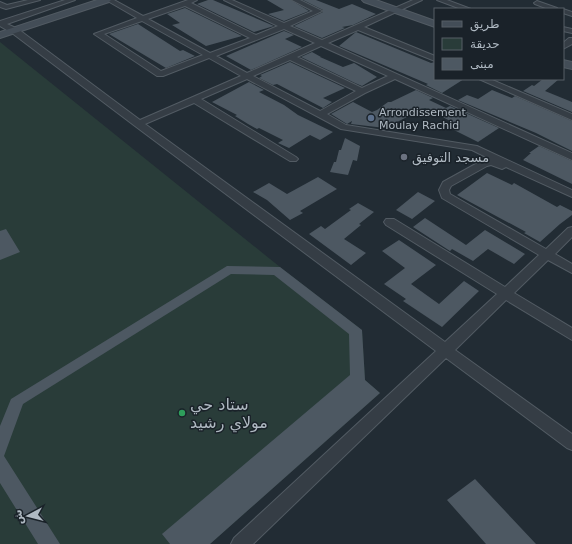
<svg xmlns="http://www.w3.org/2000/svg" width="572" height="544" viewBox="0 0 572 544" font-family="'DejaVu Sans','Noto Sans Arabic',sans-serif">
	<style>
		.green { fill: #293c39 }
		.building { fill: #4d5862 }
		.lines { fill: none; stroke-linecap: round; stroke-linejoin: round }
		.minor-casing { stroke: #525b63; stroke-width: 2 }
		.secondary-casing { stroke: #525b63; stroke-width: 2 }
		.minor { fill: #353d45; fill-rule: evenodd }
		.secondary { fill: #434d57; fill-rule: evenodd }
		.service-dot { fill: #5c6f8a; stroke: #1a2229; stroke-width: 1.5 }
		.worship-dot { fill: #6b7280; stroke: #1a2229; stroke-width: 1.5 }
		.leisure-dot { fill: #2e9e5b; stroke: #1a2229; stroke-width: 1.5 }
		.labels { text-anchor: middle; stroke-width: 3; stroke-linejoin: round; paint-order: stroke }
		.far-poi-label { font-size: 11px; fill: #afb9c2; stroke: #1a2229; text-anchor: start }
		.poi-label { font-size: 13px; fill: #afb9c2; stroke: #1a2229; text-anchor: start }
		.near-poi-label { font-size: 16px; fill: #afb9c2; stroke: #1a2229; text-anchor: start }
	</style>
	<rect width="100%" height="100%" fill="#222c34"/>
	<!-- green -->
	<path class="green" d="M0,42l280,225 82,63 3,50 15,13 -170,151h-210z"/>
	<!-- building -->
	<path class="building" d="M208,0h5l61,26 -20,6 -57,-28z
		M267,0h24l18,11 -25,10 -16,-7 16,-4z
		M303,0h13l23,9 13,-5 24,10 -23,11 -11,2 3,1 -23,10 -28,-12 29,-14v-2z
		M185,8l57,28 -36,10 -34,-21 8,-2 -13,-9z
		M138,24l42,27 3,-1 12,6 -29,12 -57,-34z
		M284,31l10,4 -9,4 17,8 -51,23 -25,-14z
		M356,32l75,31 4,-1v17h29l-22,14 -16,-8 2,-1 -89,-38z
		M312,52l9,5h-1l23,10 11,-4 23,14 -15,9 -7,-3 -54,-26z
		M290,62l55,26 -22,10 9,4 -9,6 -46,-24 -4,1 -14,-7 3,-2 -2,-1z
		M543,79h16l-14,12 27,11v10l-49,-21 9,-6 2,1z
		M249,82l15,8 -5,2 25,13 14,10 35,17 -13,8 -10,-5 -21,13 -11,-5 5,-3 -24,-12 -2,1 -9,-5 -13,-8 2,-1 -25,-13z
		M416,90l17,8 -4,2 17,8 4,-2 49,22 -21,14 -26,-13 8,-3 -35,-18 -40,20 -34,-4 1,-3 -5,3 -16,-10 22,-12 19,10 5,-2 11,-8h3z
		M492,90l20,8 3,-2 57,25v30l-36,-18 -78,-33 9,-5 11,4z
		M345,138l15,8 -3,15 -4,-1 -5,15 -18,-3 4,-10h2l3,-12h2z
		M539,146l33,15v23l-49,-24 8,-7h-2z
		M487,173l25,12 2,-2 43,24 3,-2 12,6v4l-12,9 -20,18 -16,-9 2,-1 -69,-37z
		M318,177l19,12 -37,22 3,2 -13,7 -23,-20 -14,-8 16,-9 18,11z
		M418,192l17,9 -23,18 -16,-9z
		M358,203l16,9 -15,12 2,1 -17,14 22,14 -15,12 -42,-31 12,-8 4,3 26,-19 -2,-1z
		M425,218l41,27 19,-15 40,24 -11,10 -26,-15 -15,12 -21,-12 -2,2 -37,-24z
		M6,229l14,23 -20,8v-29z
		M399,240l37,25 -25,19 28,20 25,-23 15,10 -37,36 -39,-26 3,-2 -22,-15 21,-16 -23,-17z
		M227,266l53,1 82,63 3,50 15,13 -170,151h-40l-8,-10 188,-159 -1,-41 -75,-59 -43,-1 -208,130 -19,52 56,88h-22l-38,-61v-57l11,-27z
		M475,479l61,65h-50l-39,-44z"/>
	<g class="lines">
		<!-- minor casing -->
		<g class="minor-casing">
			<path id="minor" d="M28,0h12l-34,9 -6,-2v-5l7,3z
				M65,0h10l-68,24 11,5 122,91 101,-44 -32,-18 -46,18h-6l-63,-42 43,-16 -31,-18h8l29,16 45,-16h9l-6,3 65,32 22,-9 -54,-26h8l52,23 29,-12 -21,-11h8l22,11 -32,15 32,14 91,-40h9l-58,27 71,29v5l-77,-31 -30,13 244,110v7l-177,-81 -30,14 -38,21 19,11 131,21 95,44v7l-66,-30 -4,2 -11,-4 -4,1 -36,20 -2,4 1,4 96,55 22,-21 4,-1v10l-17,17 17,10v9l-24,-13 -34,33 58,35v12l-66,-40 -51,50 117,84v16l-5,-2 -121,-90 -193,186h-22l3,-6 202,-187 -301,-225 -123,-93 -12,-7v-5zM185,6l65,32 -40,15 -62,-34zM142,21l61,34 -42,16 -57,-37zM284,29l31,14 -68,30 -31,-17zM321,46l67,30 -26,12 -65,-31zM290,60l66,31 -36,20 -67,-35zM247,79l94,50 131,21 18,9 -9,2 -38,21 -4,8 3,8 97,57 -34,32 -111,-68h-8l-2,3 2,3 111,69 -52,48 -300,-218 49,-21 96,58h6l2,-2 -2,-2 -95,-58z
				M437,0h10l24,9h-10z
				M537,1l20,7 1,1h-10l-13,-5 -1,-1z
				M563,9l9,3v4l-9,-3z
				M563,27l9,2v4l-9,-2z
				M569,38h3v6l-9,5v-6z
				M479,79h11l82,35v6z"/>
		</g>
		<!-- secondary casing -->
		<g class="secondary-casing">
			<path id="secondary" d="M97,0h14l-2,2 -109,36v-6z
				M362,0h14l59,21v6l-71,-25z
				M563,60l9,2v7l-9,-2z"/>
		</g>
		<!-- minor -->
		<use href="#minor" class="minor"/>
		<!-- secondary -->
		<use href="#secondary" class="secondary"/>
	</g>
	<!-- markers -->
	<circle class="service-dot" cx="371" cy="118" r="4"/>
	<circle class="worship-dot" cx="404" cy="157" r="4"/>
	<circle class="leisure-dot" cx="182" cy="413" r="4"/>
	<g class="labels">
		<!-- far-poi labels -->
		<g class="far-poi-label">
			<text x="379" y="116">Arrondissement<tspan x="379" dy="13">Moulay Rachid</tspan></text>
		</g>
		<!-- poi labels -->
		<g class="poi-label">
			<text x="412" y="162">مسجد التوفيق</text>
		</g>
		<!-- near-poi labels -->
		<g class="near-poi-label">
			<text x="190" y="410">ستاد حي<tspan x="190" dy="18">مولاي رشيد</tspan></text>
		</g>
	</g>
	<!-- legend -->
	<rect x="434" y="8" width="130" height="72" fill="#1a2229" stroke="#565e66"/>
	<rect x="442" y="21" width="20" height="6" fill="#434d57" stroke="#565e66"/>
	<text x="470" y="28" font-size="12" fill="#afb9c2">طريق</text>
	<rect x="442" y="38" width="20" height="12" fill="#293c39" stroke="#565e66"/>
	<text x="470" y="48" font-size="12" fill="#afb9c2">حديقة</text>
	<rect x="442" y="58" width="20" height="12" fill="#4d5862" stroke="#565e66"/>
	<text x="470" y="68" font-size="12" fill="#afb9c2">مبنى</text>
	<!-- north arrow -->
	<g transform="translate(28 516) rotate(263)" stroke="#1a2229" stroke-width="3" paint-order="stroke">
	<path d="M0-3L7 15L0 10L-7 15Z" fill="#afb9c2"/>
	<text y="-6" font-size="11" font-weight="bold" text-anchor="middle" fill="#afb9c2">ش</text>
	</g>
</svg>
